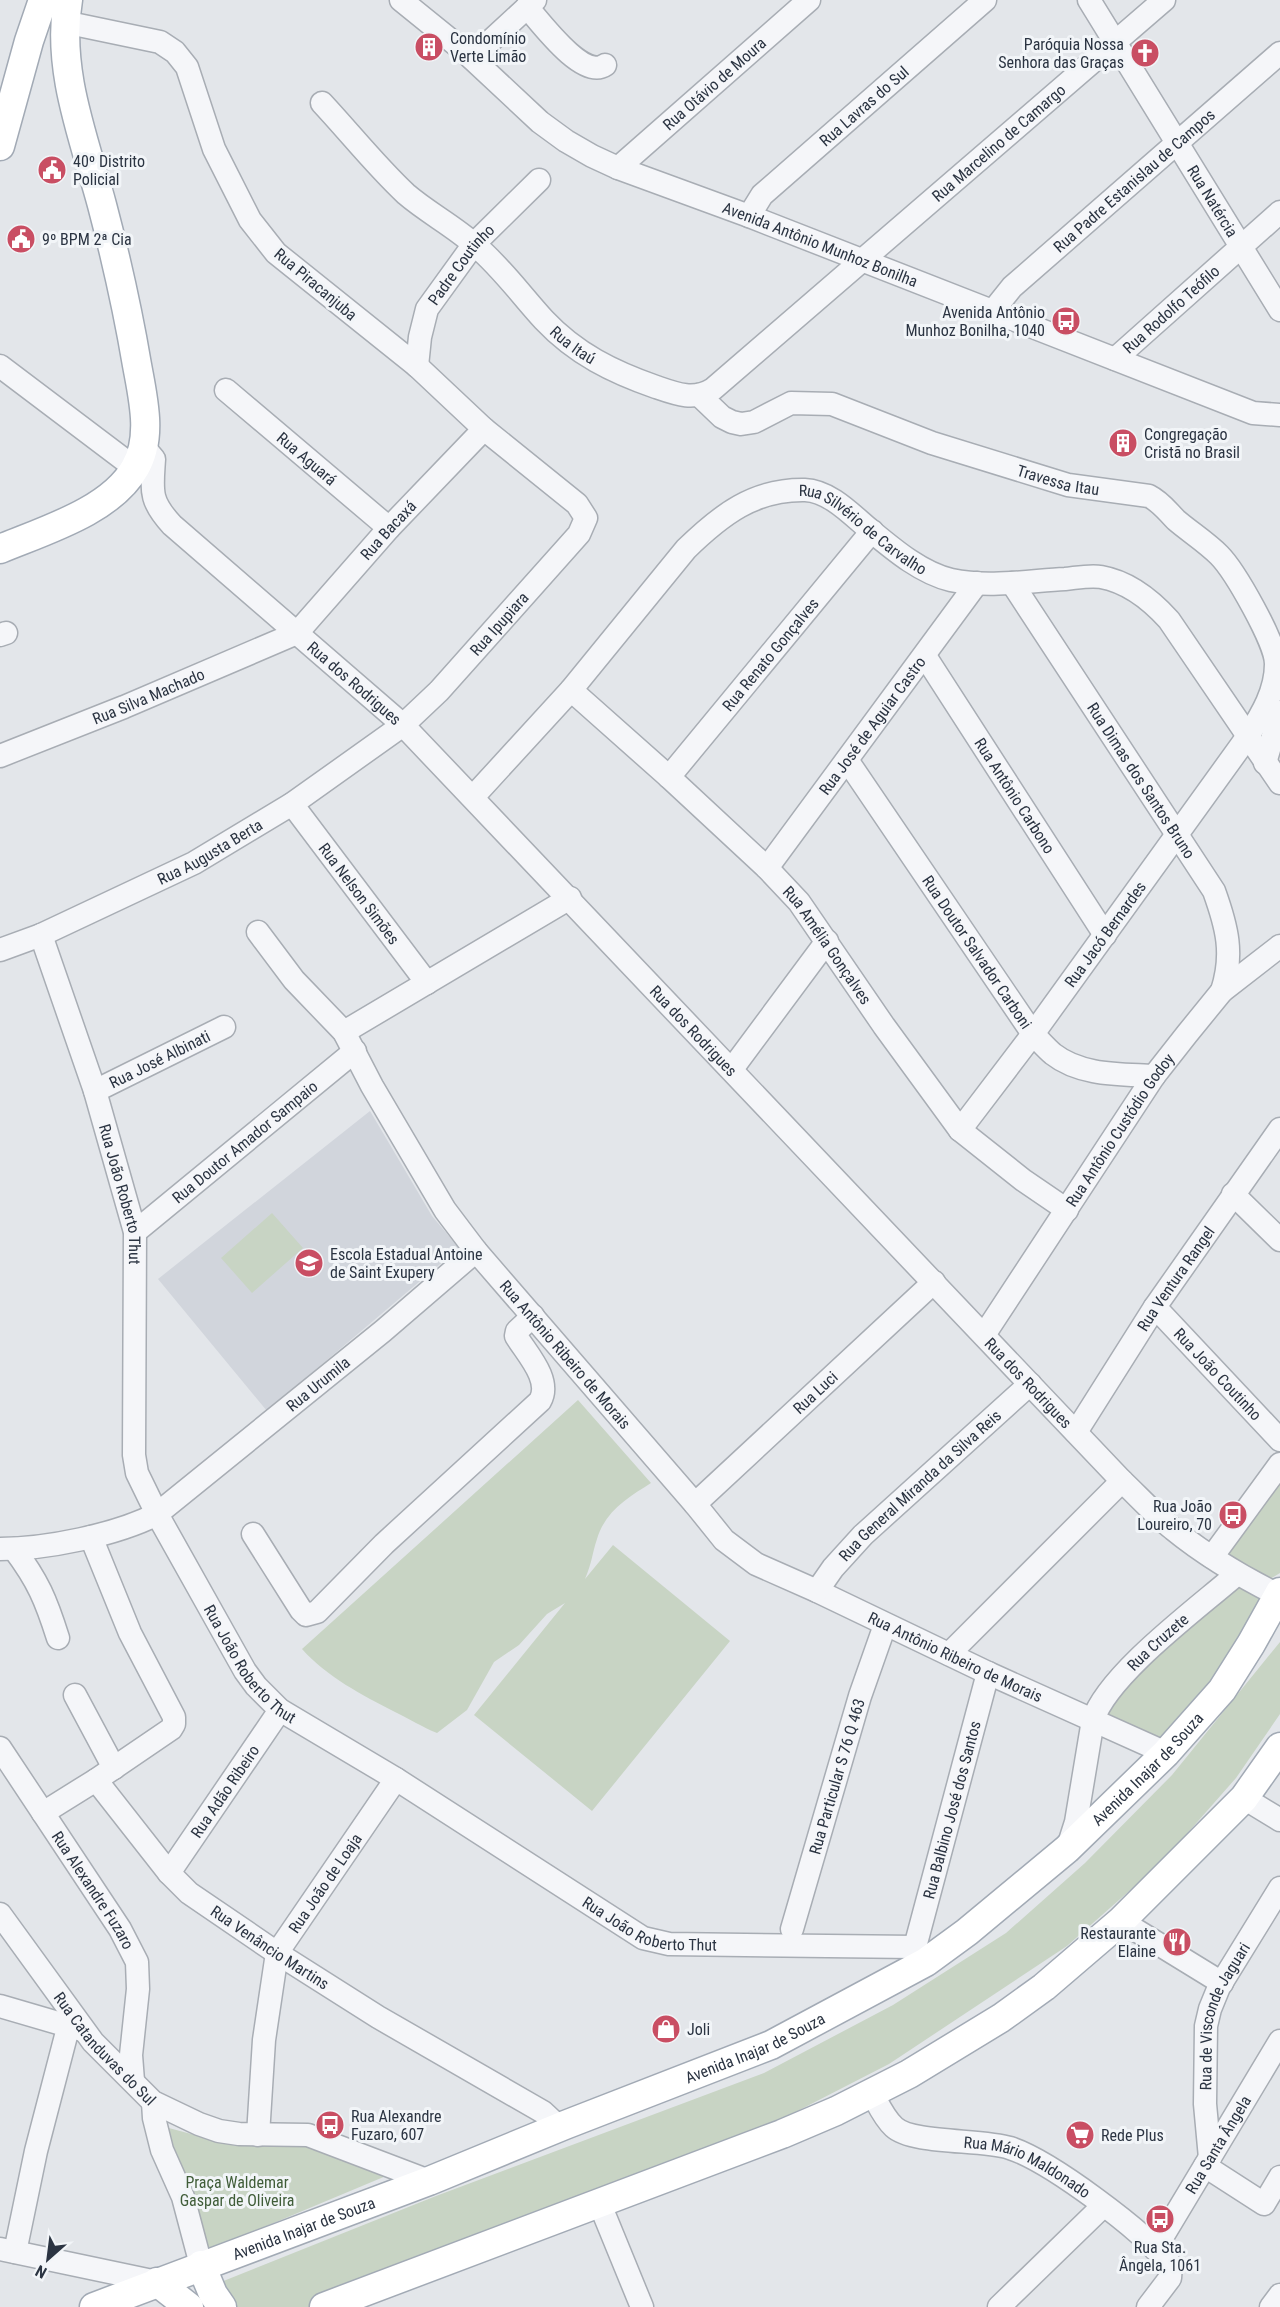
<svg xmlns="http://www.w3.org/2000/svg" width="1280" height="2307" viewBox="0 0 1280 2307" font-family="'Roboto Condensed',sans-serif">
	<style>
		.built { fill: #d1d5dc }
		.green { fill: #c8d4c4 }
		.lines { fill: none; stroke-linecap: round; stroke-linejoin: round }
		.minor-casing { stroke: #a8adb4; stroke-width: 25 }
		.major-casing { stroke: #a2aab5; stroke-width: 31 }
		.minor { stroke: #f5f6f9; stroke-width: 22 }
		.major { stroke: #fff; stroke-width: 28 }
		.labels { text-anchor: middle; stroke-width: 6; stroke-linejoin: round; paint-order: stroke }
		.poi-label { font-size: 16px; fill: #2b3442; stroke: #f2f5f8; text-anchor: start }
		.street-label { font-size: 16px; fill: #2b3442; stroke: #f2f5f8 }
		.park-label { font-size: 16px; fill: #405d39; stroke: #f2f5f8 }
	</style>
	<rect width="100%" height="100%" fill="#e3e6ea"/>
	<!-- built -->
	<path class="built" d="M370,1111l62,105 27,32 -192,163 -109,-132z"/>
	<!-- green -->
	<path class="green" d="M272,1213l31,35 -51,45 -31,-35z
		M578,1400l73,83c-22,14 -46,28 -54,56 -5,15 -5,24 -12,40l28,-34 117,96 -138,170 -118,-96 91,-112 -18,11 -28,31 -25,17 -27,48 -30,23c-15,-6 -27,-14 -42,-21 -33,-17 -68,-35 -93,-63z
		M1280,1479v94l-10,6 -45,-18 5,-14z
		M1237,1574l37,29 -108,150 -71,-34z
		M1280,1642v72l-44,64 -74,84 -95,84 -178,118 -113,58 -459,185h-85l-16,-23 220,-88 328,-123 129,-68 113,-72 79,-70 87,-88z
		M165,2127l71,19 67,-7 83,37 -177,74 -10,-22z"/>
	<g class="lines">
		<!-- minor casing -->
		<g class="minor-casing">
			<g id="minor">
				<path id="s1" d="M401,0l63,51 76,71 26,19 26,15 26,12 131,48 504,197 27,2"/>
				<path id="s2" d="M1089,0l191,310"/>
				<path d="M527,7c14,16 56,73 78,58"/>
				<path d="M472,58l63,-58"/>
				<path id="s3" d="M322,103c28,30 54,63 84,91 22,19 48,32 70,52 26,22 45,49 68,74 32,34 69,52 112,67 20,7 38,14 57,2l451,-389"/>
				<path id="s4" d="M618,168l191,-168"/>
				<path id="s5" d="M749,216l13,-21 223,-195"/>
				<path id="s6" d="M992,312l20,-25 268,-234"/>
				<path id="s7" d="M1115,359l165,-147"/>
				<path d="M0,366l135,102"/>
				<path id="s8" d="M417,366l3,-29 7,-28 47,-65 65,-64"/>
				<path id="s9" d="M226,390l163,138"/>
				<path id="s10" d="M699,395l23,22 10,5 9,2 13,-2 37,-19 41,1 100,39 136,42 81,11c12,6 18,15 27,24 14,12 30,22 43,35 16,16 57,88 57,109 0,27 -14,50 -28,72l-215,298 -73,96"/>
				<path id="s11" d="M143,446l11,13c-2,32 -5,41 18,66l231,200 719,756c17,16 33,34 51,48 33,27 69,48 107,67"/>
				<path id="s12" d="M1012,583l202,308c13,36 20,63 8,100"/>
				<path d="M0,635l6,-2"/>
				<path id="s13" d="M925,656l180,279"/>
				<path id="s14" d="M571,690l98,87 98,91 32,34 85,124 76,104 63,50 44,30"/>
				<path id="s15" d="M0,756l124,-49 173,-74 92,-105 95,-99"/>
				<path id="s16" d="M847,760l186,274c7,7 13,14 20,20 28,22 68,20 101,22"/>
				<path d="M1265,763l15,-51"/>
				<path id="s17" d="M669,777l203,-246"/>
				<path id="s18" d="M473,797l98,-107 115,-141c35,-34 68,-60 119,-59 25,1 47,25 65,40 23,19 51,43 81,50 37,8 77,1 114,-1 11,-1 25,-4 36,-2 28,5 50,23 68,43l111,163"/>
				<path id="s19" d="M292,804l135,179"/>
				<path id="s20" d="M767,868l210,-285"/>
				<path id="s21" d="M258,932l36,48 50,52 28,54 73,124 31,41 219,253 29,36 32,24 61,27 171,82 178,80"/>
				<path id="s22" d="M41,935l54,156 40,141 -1,223 3,18 20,41 88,157 11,15 24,24 116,69 247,159 26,6 246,3 11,15"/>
				<path id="s23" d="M0,950l41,-15 153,-72 98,-59 111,-79 36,-34 140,-157 7,-16 -9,-14 -93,-75 -67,-63 -141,-113 -26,-33 -36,-71 -27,-82 -12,-15 -15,-10 -96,-20"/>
				<path d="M344,1032l226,-134"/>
				<path d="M732,1069l95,-128"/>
				<path id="s24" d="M95,1091l129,-64"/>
				<path d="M1233,1194l47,46"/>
				<path id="s25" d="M135,1232l220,-181"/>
				<path id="s26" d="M1155,1307l125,133"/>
				<path id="s27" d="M984,1335l170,-259 33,-42 35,-43 58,-45"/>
				<path id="s28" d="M1076,1432l79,-125 125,-178"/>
				<path id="s29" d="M695,1504l239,-222"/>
				<path d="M253,1534l48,76 5,5 11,-3 67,-68 156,-143c12,-21 -13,-47 -24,-65l1,-5 16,-15"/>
				<path id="s30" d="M91,1537l39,96 44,84v7l-3,5 -75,51 73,93 20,20 88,60 101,64 165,95 16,15"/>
				<path id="s31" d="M0,1549c46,0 116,-14 157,-35l226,-183 93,-80"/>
				<path d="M14,1549c24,32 32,51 44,89"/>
				<path d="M1212,1557l68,-93"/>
				<path id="s32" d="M817,1591l16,-23 30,-33 167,-151"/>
				<path d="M949,1654l173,-173"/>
				<path d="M75,1695l39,73"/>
				<path id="s33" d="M0,1748l120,181 17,33 1,27 -7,66 2,26"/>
				<path d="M1244,1798l36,22"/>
				<path d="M43,1813l53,-33"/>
				<path id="s34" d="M1068,1847l8,-25 17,-102c15,-46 105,-112 144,-146"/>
				<path id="s35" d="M169,1873l111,-163"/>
				<path id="s36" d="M0,1914l93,128 60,60 46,22 20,7 20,3 69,1 121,46"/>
				<path d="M1121,1921l101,62"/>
				<path id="s37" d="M792,1929l68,-233 25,-71"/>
				<path id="s38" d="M915,1947l73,-274"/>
				<path d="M0,2006l82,24"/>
				<path id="s39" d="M872,2093c6,11 12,25 22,34 18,17 88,12 116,21 40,13 135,84 161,117l-1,13 -22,29"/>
				<path d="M153,2102l1,16 8,32 21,47 18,68"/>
				<path id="s40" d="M258,2135l6,-95 13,-87 119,-174"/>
				<path id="s41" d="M1210,2158l-5,-54 1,-78 4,-17 9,-22 61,-99"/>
				<path d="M1205,2166l59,38 16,-27"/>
				<path d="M599,2202l43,105"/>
				<path d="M0,2249l157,33"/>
				<path id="s42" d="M1155,2249l125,-208"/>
				<path d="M15,2252l21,-101 32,-123"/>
				<path d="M999,2307l104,-101"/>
				<path d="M1271,2307l9,-12"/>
			</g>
		</g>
		<!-- major casing -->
		<g class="major-casing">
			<g id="major">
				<path d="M0,146l29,-105 14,-41"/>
				<path d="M0,549c43,-18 111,-38 135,-81 18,-30 8,-70 2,-103 -9,-53 -21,-107 -35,-160 -18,-67 -46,-135 -34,-205"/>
				<path d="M201,2265l12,29 9,13"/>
				<path d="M157,2282l32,25"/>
				<path id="s43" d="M94,2307l335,-126 136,-56 206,-80 155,-83 41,-30 100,-83 99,-96 56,-63 29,-46 29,-52"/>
				<path d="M324,2307l458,-173 54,-23 73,-37 92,-56 43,-31 77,-66 123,-123 36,-51"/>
			</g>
		</g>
		<!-- minor -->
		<use href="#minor" class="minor"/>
		<!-- major -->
		<use href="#major" class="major"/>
	</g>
	<!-- icons -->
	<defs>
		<g id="building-disc" transform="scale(1.5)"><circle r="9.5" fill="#c94e63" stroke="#f2f5f8"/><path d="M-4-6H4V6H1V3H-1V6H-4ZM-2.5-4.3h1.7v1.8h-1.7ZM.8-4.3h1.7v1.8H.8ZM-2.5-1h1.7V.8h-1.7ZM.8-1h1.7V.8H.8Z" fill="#fff"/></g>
		<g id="church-disc" transform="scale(1.5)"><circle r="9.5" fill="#c94e63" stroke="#f2f5f8"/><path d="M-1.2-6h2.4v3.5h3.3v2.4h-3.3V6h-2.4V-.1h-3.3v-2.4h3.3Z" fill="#fff"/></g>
		<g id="civic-disc" transform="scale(1.5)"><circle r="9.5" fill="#c94e63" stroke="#f2f5f8"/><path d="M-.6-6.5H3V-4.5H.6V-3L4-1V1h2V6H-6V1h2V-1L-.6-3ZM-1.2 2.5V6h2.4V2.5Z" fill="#fff"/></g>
		<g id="bus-disc" transform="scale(1.5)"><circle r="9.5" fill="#c94e63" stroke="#f2f5f8"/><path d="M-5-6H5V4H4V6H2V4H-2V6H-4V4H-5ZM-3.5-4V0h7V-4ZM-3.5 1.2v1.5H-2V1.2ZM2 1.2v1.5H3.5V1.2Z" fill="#fff"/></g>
		<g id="school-disc" transform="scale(1.5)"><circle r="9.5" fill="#c94e63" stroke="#f2f5f8"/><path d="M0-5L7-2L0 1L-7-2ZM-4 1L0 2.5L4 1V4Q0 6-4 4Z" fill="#fff"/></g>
		<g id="restaurant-disc" transform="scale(1.5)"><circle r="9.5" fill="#c94e63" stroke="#f2f5f8"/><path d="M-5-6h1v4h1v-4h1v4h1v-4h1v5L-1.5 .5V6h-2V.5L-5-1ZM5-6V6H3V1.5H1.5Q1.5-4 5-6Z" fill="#fff"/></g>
		<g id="shop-disc" transform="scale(1.5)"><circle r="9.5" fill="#c94e63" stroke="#f2f5f8"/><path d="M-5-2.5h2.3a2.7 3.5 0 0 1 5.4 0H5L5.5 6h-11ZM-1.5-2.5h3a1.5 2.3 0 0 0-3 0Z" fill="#fff"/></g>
		<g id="supermarket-disc" transform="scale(1.5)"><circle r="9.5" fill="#c94e63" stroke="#f2f5f8"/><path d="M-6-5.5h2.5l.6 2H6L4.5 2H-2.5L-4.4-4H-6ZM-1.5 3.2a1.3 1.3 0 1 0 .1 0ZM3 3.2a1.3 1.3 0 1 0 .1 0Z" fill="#fff"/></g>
	</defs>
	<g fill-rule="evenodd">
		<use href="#building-disc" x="429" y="47"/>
		<use href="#church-disc" x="1145" y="53"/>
		<use href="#civic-disc" x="52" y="170"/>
		<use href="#civic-disc" x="21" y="239"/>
		<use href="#bus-disc" x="1066" y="321"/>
		<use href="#building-disc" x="1123" y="443"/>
		<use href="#school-disc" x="309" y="1263"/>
		<use href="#bus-disc" x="1233" y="1515"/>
		<use href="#restaurant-disc" x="1177" y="1942"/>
		<use href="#shop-disc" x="666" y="2029"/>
		<use href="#bus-disc" x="330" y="2125"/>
		<use href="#supermarket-disc" x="1080" y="2135"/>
		<use href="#bus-disc" x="1160" y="2219"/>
	</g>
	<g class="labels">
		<!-- poi labels -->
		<g class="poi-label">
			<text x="450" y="44">Condomínio<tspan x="450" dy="18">Verte Limão</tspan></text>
			<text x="1124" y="50" text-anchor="end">Paróquia Nossa<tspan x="1124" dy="18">Senhora das Graças</tspan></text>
			<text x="73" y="167">40º Distrito<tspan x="73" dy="18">Policial</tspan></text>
			<text x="42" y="245">9º BPM 2ª Cia</text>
			<text x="1045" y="318" text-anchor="end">Avenida Antônio<tspan x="1045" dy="18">Munhoz Bonilha, 1040</tspan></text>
			<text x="1144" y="440">Congregação<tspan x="1144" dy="18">Cristã no Brasil</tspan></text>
			<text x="330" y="1260">Escola Estadual Antoine<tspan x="330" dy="18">de Saint Exupery</tspan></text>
			<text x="1212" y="1512" text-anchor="end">Rua João<tspan x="1212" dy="18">Loureiro, 70</tspan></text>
			<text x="1156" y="1939" text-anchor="end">Restaurante<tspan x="1156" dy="18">Elaine</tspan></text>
			<text x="687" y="2035">Joli</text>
			<text x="351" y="2122">Rua Alexandre<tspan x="351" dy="18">Fuzaro, 607</tspan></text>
			<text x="1101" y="2141">Rede Plus</text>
			<text x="1160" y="2253" text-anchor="middle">Rua Sta.<tspan x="1160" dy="18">Ângela, 1061</tspan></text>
		</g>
		<!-- street labels -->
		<g class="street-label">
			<text dy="6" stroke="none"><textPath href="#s4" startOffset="128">Rua Otávio de Moura</textPath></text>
			<text dy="6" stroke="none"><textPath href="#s5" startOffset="160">Rua Lavras do Sul</textPath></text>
			<text dy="6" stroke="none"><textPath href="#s3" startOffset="880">Rua Marcelino de Camargo</textPath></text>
			<text dy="6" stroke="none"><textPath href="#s6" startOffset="194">Rua Padre Estanislau de Campos</textPath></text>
			<text dy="6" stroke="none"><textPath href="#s2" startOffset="236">Rua Natércia</textPath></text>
			<text dy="6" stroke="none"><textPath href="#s1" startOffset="492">Avenida Antônio Munhoz Bonilha</textPath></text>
			<text dy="6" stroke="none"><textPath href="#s8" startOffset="114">Padre Coutinho</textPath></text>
			<text transform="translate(316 284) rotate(40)" y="6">Rua Piracanjuba</text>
			<text dy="6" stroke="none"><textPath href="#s7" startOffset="75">Rua Rodolfo Teófilo</textPath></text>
			<text dy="6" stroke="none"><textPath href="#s3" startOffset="350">Rua Itaú</textPath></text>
			<text dy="6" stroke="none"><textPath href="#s9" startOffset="106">Rua Aguará</textPath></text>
			<text dy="6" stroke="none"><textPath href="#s10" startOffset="387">Travessa Itau</textPath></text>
			<text dy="6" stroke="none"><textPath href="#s15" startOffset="459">Rua Bacaxá</textPath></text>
			<text dy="6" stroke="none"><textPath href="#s18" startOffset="534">Rua Silvério de Carvalho</textPath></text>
			<text dy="6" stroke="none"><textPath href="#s23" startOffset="603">Rua Ipupiara</textPath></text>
			<text dy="6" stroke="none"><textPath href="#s17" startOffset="159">Rua Renato Gonçalves</textPath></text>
			<text dy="6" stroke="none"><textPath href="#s11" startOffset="330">Rua dos Rodrigues</textPath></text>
			<text dy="6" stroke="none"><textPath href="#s15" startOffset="160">Rua Silva Machado</textPath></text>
			<text dy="6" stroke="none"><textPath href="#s20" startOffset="177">Rua José de Aguiar Castro</textPath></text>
			<text dy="6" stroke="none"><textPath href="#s12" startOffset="236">Rua Dimas dos Santos Bruno</textPath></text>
			<text dy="6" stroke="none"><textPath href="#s13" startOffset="166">Rua Antônio Carbono</textPath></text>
			<text dy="6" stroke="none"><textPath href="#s23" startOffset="232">Rua Augusta Berta</textPath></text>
			<text dy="6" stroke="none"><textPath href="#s19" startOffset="112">Rua Nelson Simões</textPath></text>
			<text transform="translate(1105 934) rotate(-54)" y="6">Rua Jacó Bernardes</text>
			<text dy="6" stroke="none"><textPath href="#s14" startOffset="363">Rua Amélia Gonçalves</textPath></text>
			<text dy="6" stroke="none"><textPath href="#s16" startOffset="232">Rua Doutor Salvador Carboni</textPath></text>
			<text dy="6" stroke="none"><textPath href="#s11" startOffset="816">Rua dos Rodrigues</textPath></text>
			<text dy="6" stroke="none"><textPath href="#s24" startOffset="72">Rua José Albinati</textPath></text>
			<text dy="6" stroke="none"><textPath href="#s27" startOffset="246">Rua Antônio Custódio Godoy</textPath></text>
			<text dy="6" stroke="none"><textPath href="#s25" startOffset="142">Rua Doutor Amador Sampaio</textPath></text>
			<text dy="6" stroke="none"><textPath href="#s22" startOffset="272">Rua João Roberto Thut</textPath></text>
			<text dy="6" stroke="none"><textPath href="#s28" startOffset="183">Rua Ventura Rangel</textPath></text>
			<text dy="6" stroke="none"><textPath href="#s21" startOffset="525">Rua Antônio Ribeiro de Morais</textPath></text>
			<text dy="6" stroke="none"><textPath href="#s26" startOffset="92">Rua João Coutinho</textPath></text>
			<text dy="6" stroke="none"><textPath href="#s11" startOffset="1302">Rua dos Rodrigues</textPath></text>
			<text dy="6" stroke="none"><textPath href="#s31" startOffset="369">Rua Urumila</textPath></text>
			<text dy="6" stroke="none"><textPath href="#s29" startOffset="164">Rua Luci</textPath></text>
			<text dy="6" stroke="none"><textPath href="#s32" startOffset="148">Rua General Miranda da Silva Reis</textPath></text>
			<text dy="6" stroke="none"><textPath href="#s34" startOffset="232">Rua Cruzete</textPath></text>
			<text dy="6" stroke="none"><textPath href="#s21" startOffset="1029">Rua Antônio Ribeiro de Morais</textPath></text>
			<text dy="6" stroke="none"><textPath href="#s22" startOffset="776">Rua João Roberto Thut</textPath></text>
			<text dy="6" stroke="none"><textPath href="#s43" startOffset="1196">Avenida Inajar de Souza</textPath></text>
			<text dy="6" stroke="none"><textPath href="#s37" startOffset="159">Rua Particular S 76 Q 463</textPath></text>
			<text dy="6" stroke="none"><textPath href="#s35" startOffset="99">Rua Adão Ribeiro</textPath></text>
			<text dy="6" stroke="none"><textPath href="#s38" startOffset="142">Rua Balbino José dos Santos</textPath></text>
			<text dy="6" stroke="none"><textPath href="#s40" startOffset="268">Rua João de Loaja</textPath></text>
			<text dy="6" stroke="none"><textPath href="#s33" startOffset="170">Rua Alexandre Fuzaro</textPath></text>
			<text dy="6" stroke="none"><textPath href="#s22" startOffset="1262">Rua João Roberto Thut</textPath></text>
			<text dy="6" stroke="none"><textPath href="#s30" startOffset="546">Rua Venâncio Martins</textPath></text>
			<text dy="6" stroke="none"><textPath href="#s41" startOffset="146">Rua de Visconde Jaguari</textPath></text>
			<text dy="6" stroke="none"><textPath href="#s43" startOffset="710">Avenida Inajar de Souza</textPath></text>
			<text dy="6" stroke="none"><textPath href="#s36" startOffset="171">Rua Catanduvas do Sul</textPath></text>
			<text dy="6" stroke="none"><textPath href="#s42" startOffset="122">Rua Santa Ângela</textPath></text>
			<text dy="6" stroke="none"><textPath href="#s39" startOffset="182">Rua Mário Maldonado</textPath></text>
			<text dy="6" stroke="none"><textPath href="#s43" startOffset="224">Avenida Inajar de Souza</textPath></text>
		</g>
		<!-- park labels -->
		<g class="park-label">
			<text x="237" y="2188">Praça Waldemar<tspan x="237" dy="18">Gaspar de Oliveira</tspan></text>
		</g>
	</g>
	<!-- north arrow -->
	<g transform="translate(48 2259) rotate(208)" stroke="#f2f5f8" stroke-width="4.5" paint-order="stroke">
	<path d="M0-4.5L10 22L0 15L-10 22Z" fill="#2b3442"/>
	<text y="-9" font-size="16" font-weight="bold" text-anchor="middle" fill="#2b3442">N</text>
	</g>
</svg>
